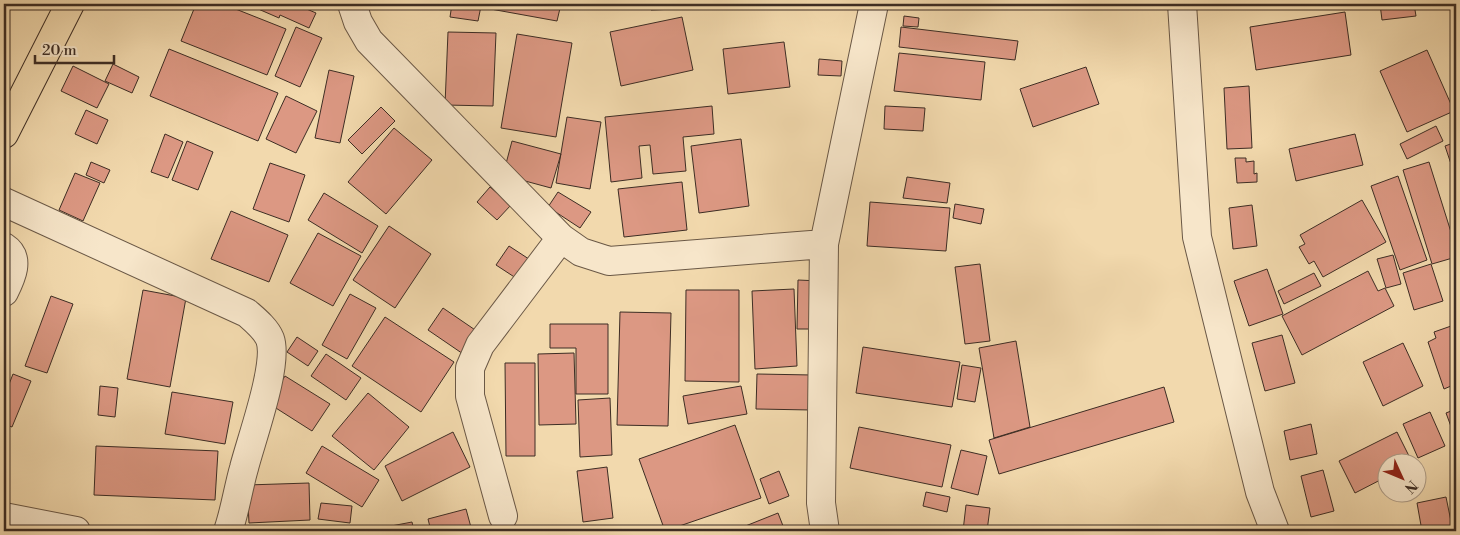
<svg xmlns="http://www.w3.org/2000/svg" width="1460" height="535" viewBox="0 0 1460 535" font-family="'Libre Bodoni',serif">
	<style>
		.building { fill: #dc9883; stroke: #3d2d24 }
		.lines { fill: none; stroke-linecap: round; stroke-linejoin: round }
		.minor-casing { stroke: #6a5846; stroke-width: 30 }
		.major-casing { stroke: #3d2d24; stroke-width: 30 }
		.minor { stroke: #f7e6ca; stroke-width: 28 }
		.major { stroke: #f2d9ad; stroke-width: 28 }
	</style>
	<rect width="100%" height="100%" fill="#f2d9ad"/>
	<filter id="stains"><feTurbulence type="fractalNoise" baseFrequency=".004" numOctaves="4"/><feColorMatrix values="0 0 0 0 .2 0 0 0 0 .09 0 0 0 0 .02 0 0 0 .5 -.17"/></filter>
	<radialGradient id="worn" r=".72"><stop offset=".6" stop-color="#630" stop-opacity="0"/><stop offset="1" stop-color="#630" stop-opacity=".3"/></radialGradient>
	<!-- building -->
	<path class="building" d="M196,4h27l63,25 -19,46 -86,-34z
		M241,4h54l21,9 -7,15 -29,-13 -1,3 -30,-13 -1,2z
		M452,4l29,2 -3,15 -28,-4z
		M485,4h76l-4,17 -72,-13z
		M651,4h51v4l-51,2z
		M949,4h22v2z
		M1380,4h34l2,12 -34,4z
		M1345,12l6,43 -95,15 -6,-43z
		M904,16l15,2 -1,9 -15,-1z
		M682,17l11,53 -72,16 -11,-54z
		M296,27l26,11 -22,49 -25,-11z
		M901,27l117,14 -3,19 -116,-13z
		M448,32l48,1 -3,73 -48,-1z
		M517,34l55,9 -16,94 -55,-9z
		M784,42l6,45 -62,7 -5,-45z
		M169,49l109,44 -20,48 -108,-45z
		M1427,50l27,61 -47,21 -27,-61z
		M899,53l86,9 -4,38 -87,-9z
		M819,59l23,2 -1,15 -23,-1z
		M113,64l26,13 -7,16 -27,-12z
		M73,66l36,18 -12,24 -36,-17z
		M1086,67l13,37 -66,23 -13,-38z
		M329,70l25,6 -14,67 -25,-5z
		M1249,86l3,62 -25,1 -3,-61z
		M286,96l31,15 -21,42 -30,-14z
		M712,106l2,28 -31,3 3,34 -33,3 -3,-29 -11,1 3,32 -31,4 -6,-65z
		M885,106l40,2 -2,23 -39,-2z
		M381,107l14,14 -33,33 -14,-14z
		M86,110l22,10 -11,24 -22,-10z
		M567,117l34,5 -11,67 -34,-6z
		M1436,126l7,15 -36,18 -7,-15z
		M394,128l38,32 -46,54 -38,-32z
		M165,134l18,8 -15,36 -17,-6z
		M1355,134l8,31 -67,16 -7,-32z
		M741,139l8,67 -50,7 -8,-67z
		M187,141l26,11 -15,38 -26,-10z
		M512,141l49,13 -10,34 -48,-13z
		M1456,142v37l-11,-33z
		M1235,158h11v4l8,-1v13l3,-1v9l-20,1z
		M91,162l19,8 -6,13 -18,-8z
		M1429,162l27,86v9l-24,7 -29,-94z
		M270,163l35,12 -16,47 -36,-13z
		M75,173l25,10 -17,38 -24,-11z
		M1398,176l29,84 -27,10 -29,-84z
		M907,177l43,6 -3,20 -44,-5z
		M682,182l5,48 -63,7 -6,-48z
		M490,187l21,18 -14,15 -20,-18z
		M558,192l33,20 -11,16 -32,-21z
		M324,193l54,33 -16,27 -54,-33z
		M1362,200l24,42 -63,35 -9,-16 -5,3 -10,-17 6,-3 -5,-9z
		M870,202l80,6 -4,43 -79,-5z
		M955,204l29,5 -3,15 -28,-6z
		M1252,205l5,41 -24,3 -4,-41z
		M231,211l57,24 -19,47 -58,-23z
		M389,226l42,28 -36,54 -42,-28z
		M318,233l43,23 -28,50 -43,-23z
		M509,246l26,17 -13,19 -26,-17z
		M1393,255l8,29 -15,4 -9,-29z
		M980,264l10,77 -25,3 -10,-77z
		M1431,264l12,37 -29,9 -11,-37z
		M1267,269l16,45 -34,12 -15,-45z
		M1368,271l10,20 7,-3 9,18 -92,49 -20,-39z
		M1314,273l7,13 -37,18 -6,-13z
		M798,280l22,1v48h-23z
		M794,289l3,77 -42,3 -3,-78z
		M143,290l43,8 -16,89 -43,-8z
		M686,290h53v92l-54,-1z
		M350,294l26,14 -29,51 -25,-14z
		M51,296l22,8 -26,69 -22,-7z
		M443,308l41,28 -15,22 -41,-28z
		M620,312l51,1 -3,113 -51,-1z
		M385,317l69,45 -33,50 -69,-46z
		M550,324h58v70h-32v-46h-26z
		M1454,325l2,7v60l-3,1 -2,-7 -7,3 -16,-47 8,-4 -2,-6z
		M1282,335l13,48 -30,8 -13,-48z
		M297,337l21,14 -10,15 -21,-14z
		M1016,341l14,86 -36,11 -15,-90z
		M1403,343l20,43 -40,20 -20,-44z
		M863,347l97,15 -8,45 -96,-14z
		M574,353l2,71 -37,1 -1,-71z
		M326,354l35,24 -15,22 -35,-24z
		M505,363h30v93h-29z
		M962,365l19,3 -6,34 -18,-3z
		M13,374l18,7 -19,46 -8,-3v-27z
		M757,374l55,1 -1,35 -55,-1z
		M285,376l45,28 -18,27 -44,-28z
		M100,386l18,2 -3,29 -17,-2z
		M741,386l6,28 -59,10 -5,-28z
		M1164,387l10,35 -175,52 -10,-34z
		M172,392l61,10 -8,42 -60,-10z
		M368,393l41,34 -35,43 -42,-34z
		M610,398l2,57 -32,2 -2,-57z
		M1456,409v31l-10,-27z
		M1430,412l15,34 -27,12 -15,-34z
		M1311,424l6,30 -27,6 -6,-29z
		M735,425l26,73 -96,33 -26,-72z
		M859,427l92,18 -9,42 -92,-19z
		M453,432l17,35 -68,34 -17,-35z
		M1397,432l15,30h-24v14l-33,17 -16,-32z
		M96,446l122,5 -3,49 -121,-5z
		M322,446l57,34 -17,27 -56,-34z
		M961,450l26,6 -9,39 -27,-7z
		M1453,459h3v20z
		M607,467l6,51 -30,4 -6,-51z
		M1323,470l11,41 -23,6 -10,-41z
		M779,471l10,25 -20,8 -9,-25z
		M309,483l1,37 -61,3 -2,-38z
		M926,492l24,5 -3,15 -24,-6z
		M1446,497l7,34h-31l-5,-28z
		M321,503l31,3 -2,17 -32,-4z
		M966,505l24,3 -3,23h-24z
		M466,509l6,22h-41l-3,-12z
		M778,513l7,18h-52z
		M412,522l2,9h-27l-1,-4z"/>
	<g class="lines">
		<!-- minor casing -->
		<g class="minor-casing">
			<path id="minor" d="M352,4l6,18 11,19 192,197 20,14 28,9 215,-17
				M1182,4l15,233 63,255 15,39
				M4,202l243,111c8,7 19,16 23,26 9,25 -19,101 -26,129 -6,21 -9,43 -16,63
				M4,247c17,11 7,31 0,45
				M503,516l-33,-120v-28l10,-23 81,-107
				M4,517l72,14
				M825,531l-4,-28 3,-259 50,-240"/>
		</g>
		<!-- major casing -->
		<g class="major-casing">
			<path id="major" d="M4,134l66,-130"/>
		</g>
		<!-- minor -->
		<use href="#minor" class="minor"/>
		<!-- major -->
		<use href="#major" class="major"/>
	</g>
	<!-- margin -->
	<rect width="1460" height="535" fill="none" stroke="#f2d9ad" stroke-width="20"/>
	<rect x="5" y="5" width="1450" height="525" fill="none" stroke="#3d2d24" stroke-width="2.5"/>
	<rect x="10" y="10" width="1440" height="515" fill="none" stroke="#3d2d24"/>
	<!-- north arrow -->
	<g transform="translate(1402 478) rotate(134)"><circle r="24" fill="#f7e6ca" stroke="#ad9c88"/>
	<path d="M0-4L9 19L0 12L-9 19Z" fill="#8f2418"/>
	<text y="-8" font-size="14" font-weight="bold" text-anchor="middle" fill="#3d2d24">N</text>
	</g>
	<!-- scale -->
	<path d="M35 55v8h79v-8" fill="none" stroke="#3d2d24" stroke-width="2.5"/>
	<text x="42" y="55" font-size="15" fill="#3d2d24" stroke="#f7e6ca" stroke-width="4" paint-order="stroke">20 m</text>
	<rect width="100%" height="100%" filter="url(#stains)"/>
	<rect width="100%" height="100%" fill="url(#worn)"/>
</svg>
